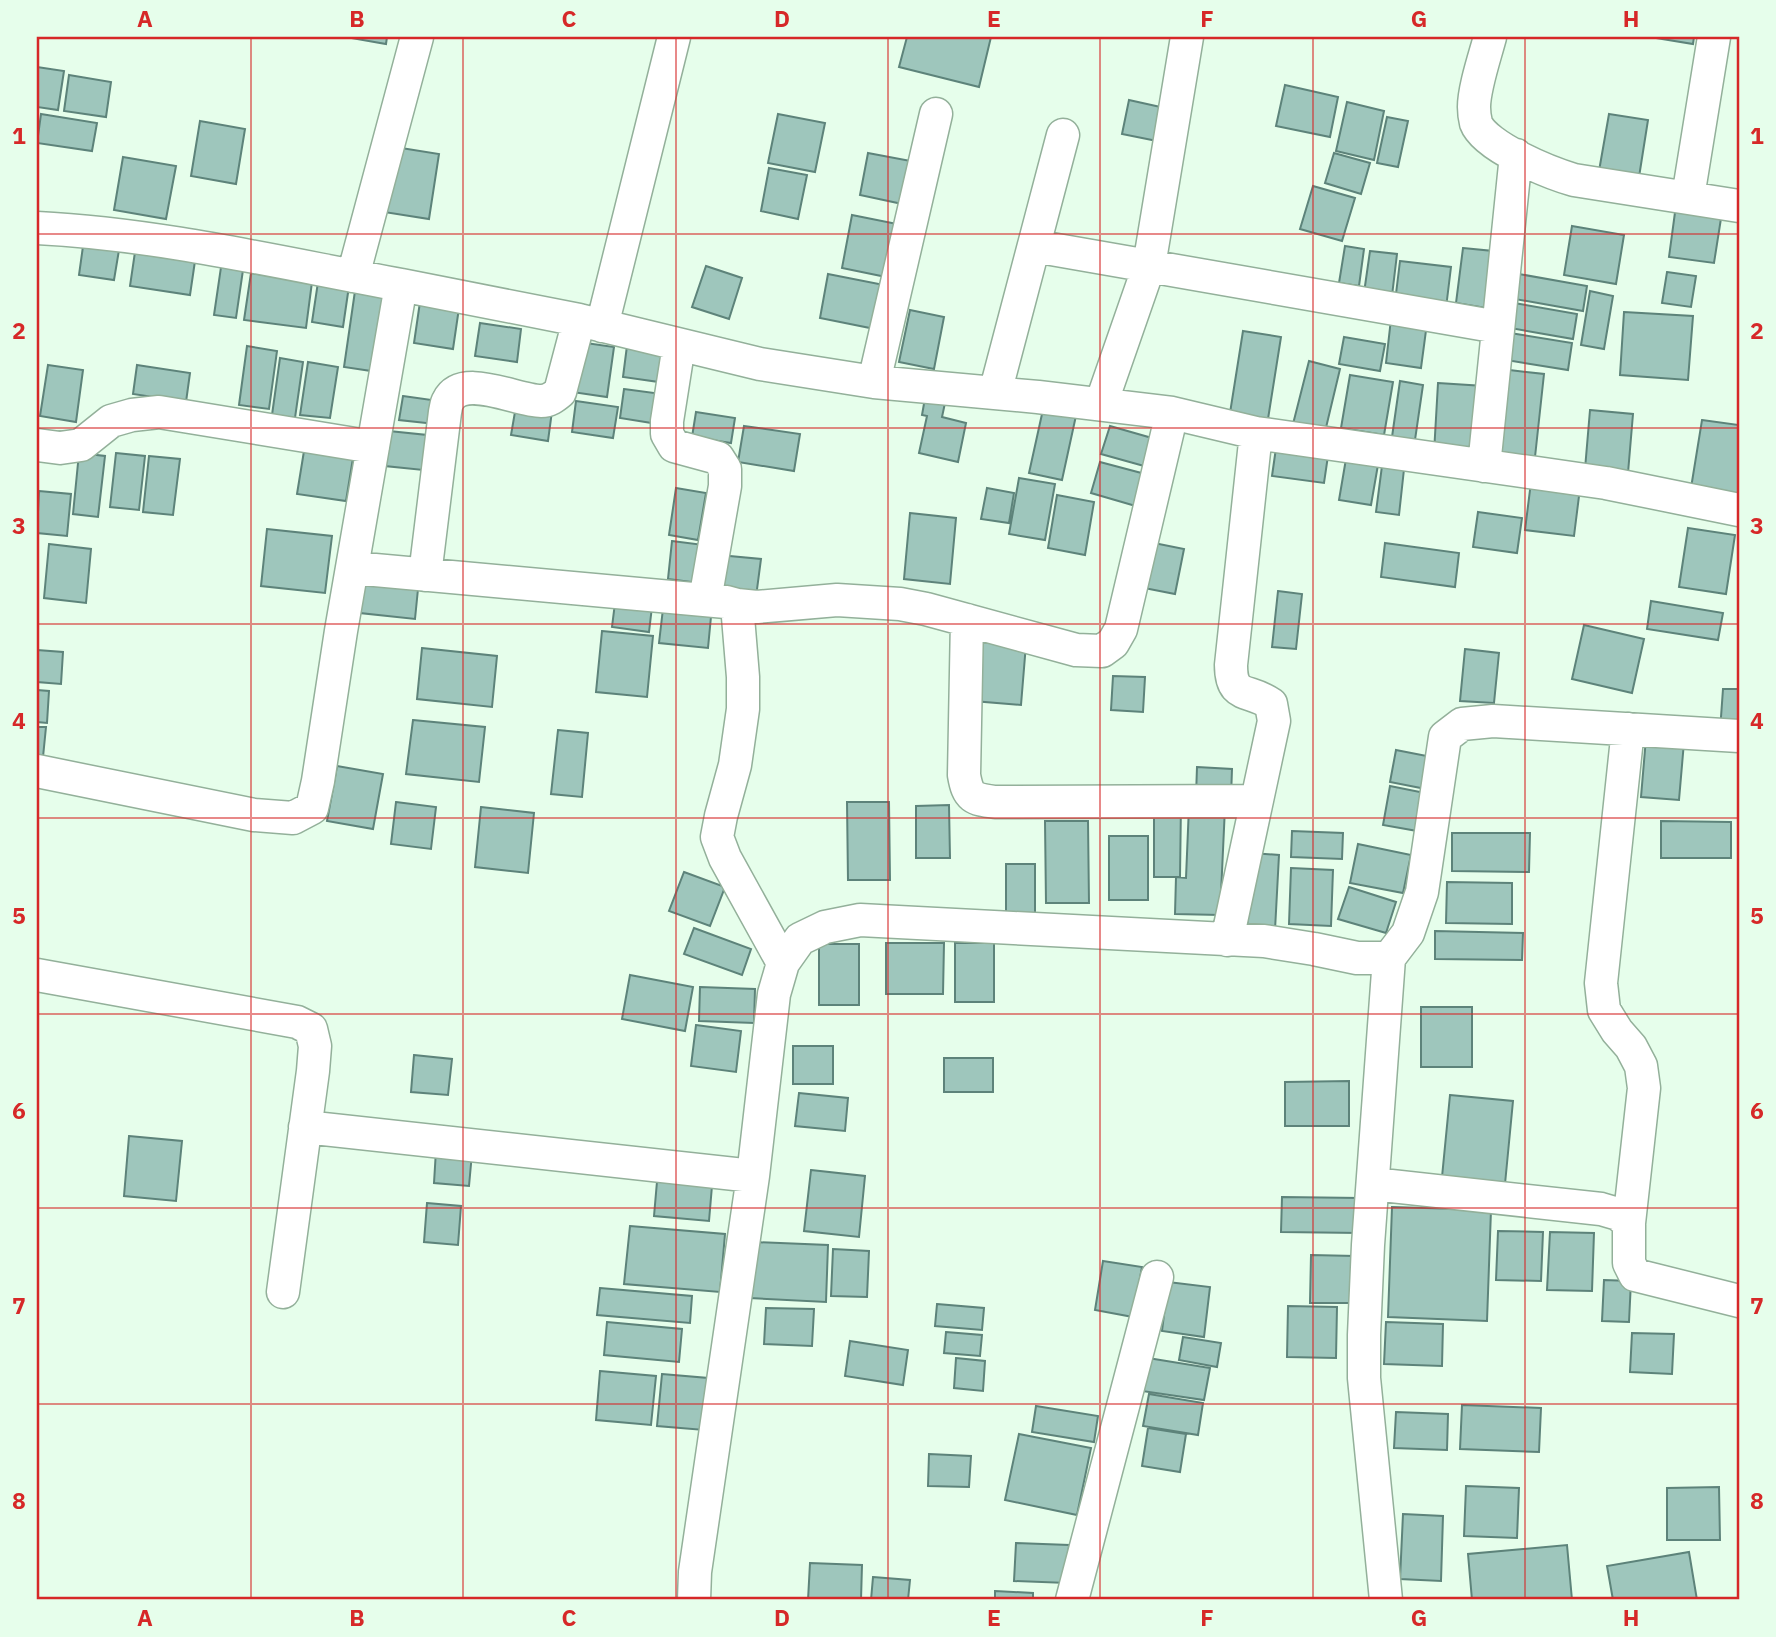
<svg xmlns="http://www.w3.org/2000/svg" width="1776" height="1637" viewBox="0 0 1776 1637" font-family="'IBM Plex Sans',sans-serif">
	<style>
		.building { fill: #9ec6bc; stroke: #5d837a; stroke-width: 2 }
		.lines { fill: none; stroke-linecap: round; stroke-linejoin: round }
		.minor-casing { stroke: #93b09a; stroke-width: 35 }
		.minor { stroke: #fff; stroke-width: 32 }
		.grid { fill: none; stroke: #d62828; stroke-width: 2; stroke-opacity: 0.55 }
		.neatline { fill: none; stroke: #d62828; stroke-width: 2.5 }
		.grid-label { font-size: 23px; text-anchor: middle; font-weight: bold; fill: #d62828 }
	</style>
	<rect width="100%" height="100%" fill="#e6feeb"/>
	<!-- building -->
	<path class="building" d="M351,37h36l-1,7 -35,-6z
		M907,37h84l-12,50 -80,-20z
		M1650,37h44l-1,7z
		M37,67l27,4 -6,39 -21,-3z
		M69,75l42,7 -5,35 -42,-6z
		M1285,85l53,12 -8,40 -54,-11z
		M1129,100l45,10 -7,33 -45,-9z
		M1347,102l37,9 -10,49 -38,-9z
		M41,114l56,9 -5,28 -55,-8z
		M778,114l47,9 -10,49 -47,-9z
		M1609,114l39,6 -9,57 -40,-6z
		M1387,117l21,4 -10,46 -21,-4z
		M200,121l45,8 -9,55 -45,-8z
		M395,147l44,7 -10,65 -45,-7z
		M868,153l48,9 -9,43 -47,-10z
		M1334,153l36,10 -9,31 -36,-11z
		M123,157l53,9 -10,53 -52,-9z
		M769,168l38,7 -9,44 -37,-8z
		M1313,186l42,12 -13,43 -42,-12z
		M1676,205l46,7 -8,51 -45,-6z
		M852,215l50,10 -11,53 -49,-10z
		M1572,226l52,9 -8,49 -52,-9z
		M84,239l36,5 -6,36 -35,-5z
		M1345,246l19,3 -5,37 -20,-3z
		M1463,248l30,3 -7,57 -30,-5z
		M1370,251l27,3 -6,50 -28,-4z
		M135,252l60,9 -5,34 -60,-9z
		M1400,261l51,6 -5,41 -51,-6z
		M706,266l36,12 -13,41 -37,-12z
		M221,267l22,3 -7,48 -22,-3z
		M1667,272l29,4 -5,31 -29,-4z
		M251,273l61,9 -6,46 -62,-8z
		M828,274l56,11 -9,44 -55,-11z
		M1519,274l68,12 -4,25 -68,-12z
		M318,282l31,4 -6,41 -31,-5z
		M355,291l34,5 -11,76 -34,-5z
		M1590,291l23,5 -9,53 -23,-4z
		M420,302l39,6 -6,41 -39,-6z
		M1514,303l63,11 -4,25 -63,-11z
		M910,310l34,7 -10,52 -35,-7z
		M1624,312l69,4 -5,64 -68,-5z
		M1391,319l36,4 -6,45 -35,-5z
		M480,323l41,6 -4,33 -42,-6z
		M1243,331l38,6 -13,82 -38,-6z
		M1510,333l62,10 -4,27 -62,-10z
		M1344,337l41,7 -5,27 -41,-7z
		M628,338l36,5 -5,39 -36,-5z
		M579,342l35,5 -7,50 -35,-5z
		M247,346l30,5 -8,58 -30,-4z
		M280,358l23,4 -8,56 -23,-3z
		M1309,361l31,8 -16,67 -32,-8z
		M308,362l30,5 -8,51 -30,-3z
		M48,365l35,5 -7,52 -36,-6z
		M137,365l53,8 -4,29 -53,-8z
		M1501,369l43,5 -9,83 -43,-4z
		M1350,375l43,7 -9,53 -43,-7z
		M1400,381l23,4 -8,55 -23,-3z
		M1438,383l46,3 -4,70 -46,-3z
		M624,389l38,5 -4,30 -38,-6z
		M403,396l36,5 -4,23 -36,-4z
		M925,398l20,5 -3,14 24,6 -8,39 -39,-9 8,-37 -5,-1z
		M576,401l42,6 -5,31 -41,-6z
		M1044,405l33,6 -15,69 -33,-7z
		M516,406l36,5 -4,30 -37,-6z
		M1590,410l43,4 -5,59 -43,-4z
		M696,412l39,6 -4,25 -39,-6z
		M1702,420l37,5v70l-48,-7z
		M744,426l56,8 -6,37 -56,-9z
		M1110,426l42,12 -8,28 -43,-12z
		M389,431l38,4 -4,35 -38,-4z
		M1277,441l52,8 -5,34 -52,-7z
		M304,451l49,7 -7,43 -49,-7z
		M79,453l26,3 -7,61 -25,-3z
		M116,453l29,3 -6,54 -29,-3z
		M1347,453l32,6 -8,46 -32,-5z
		M149,456l31,3 -7,56 -30,-3z
		M1383,458l22,2 -6,55 -23,-3z
		M1100,462l49,13 -10,32 -48,-14z
		M1019,478l36,6 -10,56 -36,-6z
		M1531,482l49,6 -6,48 -49,-6z
		M676,488l30,5 -8,47 -29,-5z
		M987,488l27,5 -5,30 -28,-4z
		M39,491l32,3 -4,42 -30,-3z
		M1057,495l37,7 -9,53 -37,-7z
		M1478,512l44,6 -5,35 -44,-6z
		M910,513l46,5 -6,66 -46,-5z
		M1688,528l47,7 -9,59 -47,-7z
		M267,529l65,7 -7,57 -64,-7z
		M672,541l32,4 -5,38 -31,-4z
		M1149,542l35,7 -9,45 -36,-7z
		M1385,543l74,10 -4,34 -74,-10z
		M49,544l42,5 -5,54 -42,-5z
		M719,555l42,4 -5,38 -41,-4z
		M364,573l55,6 -4,40 -55,-6z
		M1278,591l24,3 -6,55 -24,-2z
		M616,595l37,3 -4,34 -37,-5z
		M664,600l48,6 -4,42 -49,-5z
		M1651,601l72,12 -5,27 -71,-11z
		M1584,625l60,14 -12,54 -60,-14z
		M602,631l51,5 -6,61 -51,-5z
		M978,640l48,4 -5,61 -48,-4z
		M422,648l75,8 -5,51 -75,-8z
		M1465,649l34,4 -5,50 -34,-2z
		M37,650l26,2 -2,32 -24,-2z
		M1113,676l32,1 -2,35 -32,-2z
		M1723,689h16v43l-19,-1z
		M37,690l12,1 -2,32 -10,-1z
		M413,720l72,7 -6,55 -73,-8z
		M37,727h9l-3,30h-6z
		M558,730l30,3 -6,64 -31,-3z
		M1646,738l38,4 -5,58 -38,-3z
		M1396,750l41,8 -6,32 -41,-8z
		M337,766l46,8 -10,55 -46,-8z
		M1197,767l35,2 -1,29 -35,-2z
		M1390,786l40,8 -7,38 -40,-7z
		M396,802l40,5 -5,42 -40,-5z
		M847,802h42l1,78h-42z
		M1154,802h27l-1,75h-26z
		M949,805l1,53h-34v-52z
		M1189,806l36,1 -5,108 -45,-1 1,-37 10,1z
		M481,807l53,6 -6,60 -53,-6z
		M1045,821h43l1,82h-43z
		M1661,821l70,1v36h-70z
		M1292,831l51,2 -1,26 -51,-2z
		M1452,833h78l-1,39 -77,-1z
		M1109,836h39v64h-39z
		M1358,844l53,11 -8,38 -53,-10z
		M1251,853l28,2 -4,75 -28,-1z
		M1006,864h29v51h-29z
		M1291,868l42,2 -2,56 -42,-2z
		M684,872l41,15 -15,39 -41,-15z
		M1447,882l65,1v41l-66,-1z
		M1349,887l47,15 -10,31 -48,-14z
		M694,928l57,21 -9,26 -58,-21z
		M1435,931l88,2 -1,27 -87,-1z
		M886,943h58l-1,51h-57z
		M955,943h39v59h-39z
		M819,944h40v61h-40z
		M630,975l63,12 -8,44 -63,-12z
		M700,987l55,2 -1,34 -55,-2z
		M1421,1007h51v60h-51z
		M696,1025l45,6 -5,41 -45,-6z
		M793,1046h40v38h-40z
		M414,1055l38,4 -4,36 -37,-3z
		M944,1058h49v34h-49z
		M1349,1081v45h-64v-44z
		M799,1093l49,5 -3,33 -50,-5z
		M1450,1095l63,6 -8,83 -63,-7z
		M129,1136l53,5 -6,60 -52,-5z
		M436,1150l36,3 -3,33 -35,-3z
		M658,1170l55,4 -4,47 -55,-5z
		M811,1170l54,6 -6,61 -55,-6z
		M1282,1197l79,1 -1,35 -79,-1z
		M427,1203l34,3 -3,39 -34,-3z
		M1392,1207l99,3 -4,111 -99,-4z
		M630,1226l95,8 -5,58 -96,-8z
		M1498,1231l45,1 -2,49 -45,-1z
		M1550,1232l44,1 -2,58 -45,-1z
		M753,1242l75,3 -2,57 -76,-4z
		M833,1249l36,2 -2,46 -36,-1z
		M1311,1255l44,1 -1,47h-44z
		M1103,1261l39,6 -9,50 -38,-7z
		M1604,1280l27,1 -2,41 -27,-1z
		M1168,1282l42,5 -6,50 -42,-6z
		M600,1288l92,8 -2,27 -93,-8z
		M937,1304l47,4 -2,22 -47,-4z
		M1288,1306l49,1 -1,51 -49,-1z
		M766,1308l48,1 -2,37 -48,-2z
		M607,1322l75,7 -3,33 -75,-7z
		M1386,1322l57,2 -1,42 -58,-2z
		M946,1332l36,3 -2,21 -36,-3z
		M1632,1333l42,1 -2,40 -42,-2z
		M1183,1337l38,6 -4,24 -38,-7z
		M850,1341l58,9 -5,35 -58,-9z
		M956,1358l29,3 -2,30 -29,-3z
		M1148,1358l62,10 -6,32 -62,-9z
		M600,1371l56,5 -5,49 -55,-5z
		M662,1374l46,4 -4,52 -47,-4z
		M1149,1394l54,9 -5,32 -55,-9z
		M1462,1405l79,3 -2,44 -79,-3z
		M1036,1406l62,10 -4,26 -62,-10z
		M1396,1412l52,2 -1,36 -53,-2z
		M1148,1428l38,6 -6,38 -38,-6z
		M1019,1434l72,14 -14,67 -72,-15z
		M929,1454l42,2 -2,31 -41,-1z
		M1466,1486l53,2 -2,50 -53,-2z
		M1719,1487l1,53h-53v-52z
		M1403,1514l40,2 -2,65 -41,-2z
		M1016,1543l53,2 -2,38 -53,-2z
		M1567,1545l5,55h-100l-4,-46z
		M1689,1552l8,48h-84l-6,-34z
		M810,1563l52,2 -1,35h-53z
		M873,1577l37,3 -2,20h-37z
		M995,1591l38,2v7h-38z"/>
	<g class="lines">
		<!-- minor casing -->
		<g class="minor-casing">
			<path id="minor" d="M1490,37c-5,19 -16,51 -16,70 0,4 1,12 2,16 9,24 74,50 98,57l165,26
				M1688,197l26,-160
				M37,228c122,6 244,35 364,57
				M1034,246l464,81
				M353,276l64,-239
				M602,326l72,-289
				M679,345l-12,76v13l7,12 44,12 7,11v17l-20,114
				M874,382l62,-268
				M995,393l68,-258
				M1101,404l48,-138 38,-229
				M37,445l23,3 21,-3 30,-24 21,-6 27,-3 214,35
				M1484,466l32,-311
				M353,568l373,34 11,3 20,2 80,-7 63,4 26,5 150,41 26,1 11,-8 8,-14 51,-216
				M425,575l20,-163c1,-4 1,-8 3,-11 14,-29 69,0 93,0 8,0 13,-4 19,-9l19,-72
				M737,605l6,72v32l-8,56 -14,51 -4,21 8,21 58,105
				M967,620l-3,155c4,23 9,24 31,27l261,-1
				M1628,729l-27,254 3,27 13,21 14,16 10,19 3,22 -15,135
				M37,771l217,44 39,3 19,-10 6,-27 23,-150 60,-346 178,35 181,44 114,18 164,15 134,16 84,20 350,50 133,27
				M1227,940l47,-219 -3,-17c-22,-16 -40,-4 -40,-39l25,-232
				M37,975l260,47 14,7 4,17 -2,25 -30,221
				M305,1127l448,49
				M1373,1184l228,25 17,5 11,9v40l6,12 104,26
				M694,1600l1,-28 58,-396 21,-182 9,-31 17,-24 25,-12 35,-7 404,21 50,8 43,9h32l19,-25 14,-41 23,-155 17,-13 31,-3 246,15
				M1072,1600l85,-323
				M1386,1600l-22,-222v-43l4,-90 21,-287"/>
		</g>
		<!-- minor -->
		<use href="#minor" class="minor"/>
	</g>
	<!-- grid -->
	<path class="grid" d="M251,37v1563M463,37v1563M676,37v1563M888,37v1563M1100,37v1563M1313,37v1563M1525,37v1563M37,234h1702M37,428h1702M37,624h1702M37,818h1702M37,1014h1702M37,1208h1702M37,1404h1702"/>
	<!-- border -->
	<rect width="1776" height="1637" fill="none" stroke="#e6feeb" stroke-width="77"/>
	<rect x="38" y="38" width="1700" height="1560" class="neatline"/>
	<g class="grid-label">
		<text x="145" y="27">A</text>
		<text x="357" y="27">B</text>
		<text x="569" y="27">C</text>
		<text x="782" y="27">D</text>
		<text x="994" y="27">E</text>
		<text x="1207" y="27">F</text>
		<text x="1419" y="27">G</text>
		<text x="1631" y="27">H</text>
		<text x="19" y="144">1</text>
		<text x="1757" y="144">1</text>
		<text x="19" y="339">2</text>
		<text x="1757" y="339">2</text>
		<text x="19" y="534">3</text>
		<text x="1757" y="534">3</text>
		<text x="19" y="729">4</text>
		<text x="1757" y="729">4</text>
		<text x="19" y="924">5</text>
		<text x="1757" y="924">5</text>
		<text x="19" y="1119">6</text>
		<text x="1757" y="1119">6</text>
		<text x="19" y="1314">7</text>
		<text x="1757" y="1314">7</text>
		<text x="19" y="1509">8</text>
		<text x="1757" y="1509">8</text>
		<text x="145" y="1626">A</text>
		<text x="357" y="1626">B</text>
		<text x="569" y="1626">C</text>
		<text x="782" y="1626">D</text>
		<text x="994" y="1626">E</text>
		<text x="1207" y="1626">F</text>
		<text x="1419" y="1626">G</text>
		<text x="1631" y="1626">H</text>
	</g>
</svg>
